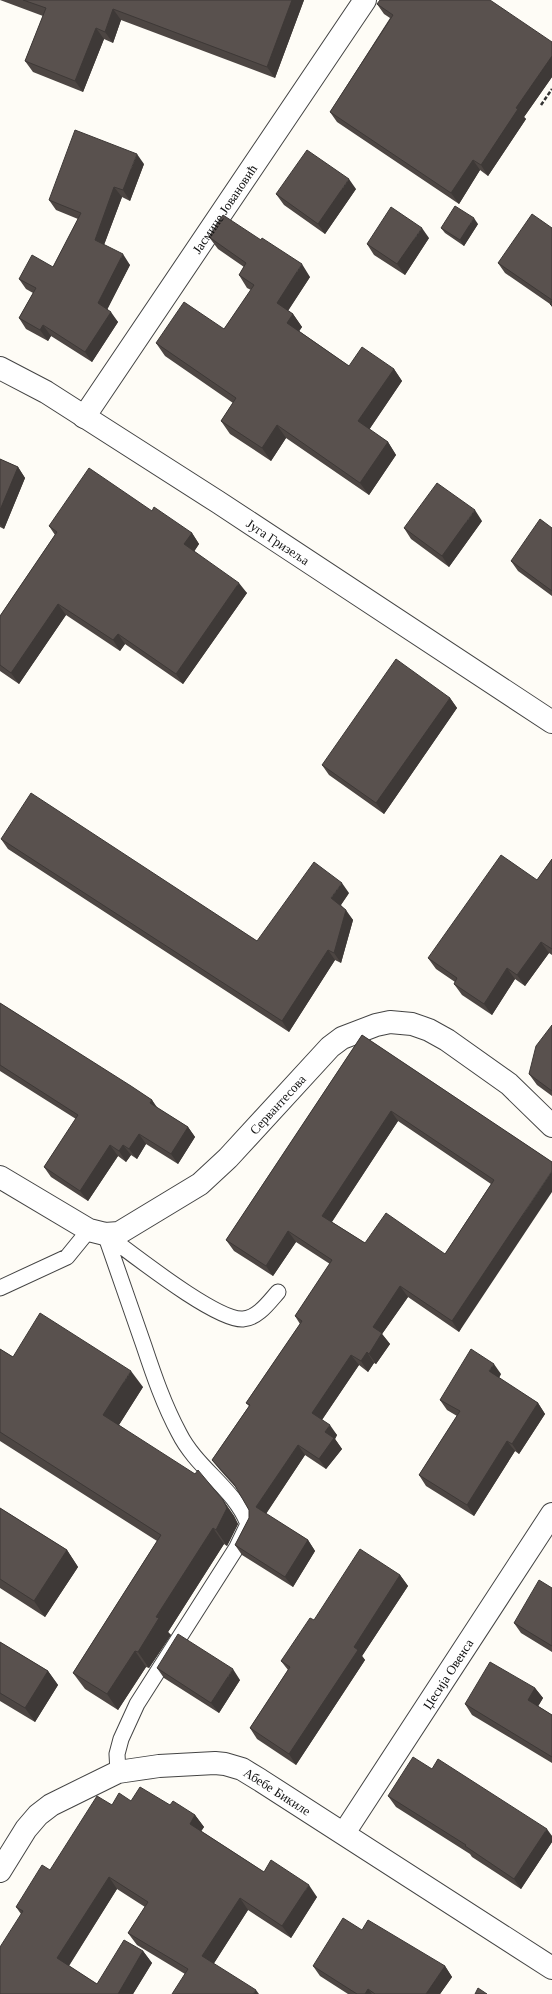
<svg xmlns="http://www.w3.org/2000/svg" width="552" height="1994" viewBox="0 0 552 1994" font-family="Georgia,serif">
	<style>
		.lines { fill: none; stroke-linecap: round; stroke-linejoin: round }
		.service-casing { stroke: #444; stroke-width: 17 }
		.minor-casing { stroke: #444; stroke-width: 24 }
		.path { stroke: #333; stroke-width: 2.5; stroke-dasharray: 4 2; stroke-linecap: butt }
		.service { stroke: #fff; stroke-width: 15 }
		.minor { stroke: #fff; stroke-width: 22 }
		.wall { fill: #4d4643; fill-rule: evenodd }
		.shaded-wall { fill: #3e3937 }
		.building { fill: #59514e; stroke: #3e3937; fill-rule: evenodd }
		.labels { text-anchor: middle; stroke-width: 4; stroke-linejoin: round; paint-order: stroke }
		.street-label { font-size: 13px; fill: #111; stroke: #fff }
	</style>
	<rect width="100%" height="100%" fill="#fefcf6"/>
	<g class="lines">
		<!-- service casing -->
		<g class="service-casing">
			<path id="service" d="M105,1234c13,37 26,75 39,112 10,30 20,59 35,87 18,36 55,55 69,91l-11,23 -100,157 -16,35 -4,15 1,18
				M105,1234c25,18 111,87 138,85 15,-1 26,-17 35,-27
				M0,1288l67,-31 22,-27"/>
		</g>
		<!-- minor casing -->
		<g class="minor-casing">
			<g id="minor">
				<path id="s1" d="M0,368l46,24 172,110 334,220"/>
				<path id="s2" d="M84,417l281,-417"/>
				<path id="s3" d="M0,1177l89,53 16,4 14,-1 81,-49 28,-26 102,-111 12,-9 34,-13 14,-3 22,2 17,6 18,10 62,44 43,42"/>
				<path id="s4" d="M344,1833l208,-319"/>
				<path id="s5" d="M0,1871l26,-42 12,-14 13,-10 67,-33 41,-6 56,-3 10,1 17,5 18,11 292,188"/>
			</g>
		</g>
		<!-- path -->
		<path class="path" d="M541,105l11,-16"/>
		<!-- service -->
		<use href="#service" class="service"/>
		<!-- minor -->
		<use href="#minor" class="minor"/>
	</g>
	<!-- wall -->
	<path class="wall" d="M0,0h304l-29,78 -154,-58 -8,23 -9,-4 -21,53 -50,-20 -8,-11 18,-45z
		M377,4l175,38v35l-28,40 2,2 -38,57 -8,-6 -21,34 -122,-82 -7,-10 60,-94 -6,-4z
		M144,164l-14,37 -8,-4 -18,48 26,20 -23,44 11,13 -26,40 -41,-26 -3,5 -22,-12 -7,-11 14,-25 -7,-4 -7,-10 34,-12 25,-48 -22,-9 -7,-10z
		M356,189l-31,45 -41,-29 -8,-11z
		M478,224l-14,22 -19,-13 -4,-5z
		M552,228v79l-2,-3 -45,-31 -7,-10z
		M209,237l101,40 -22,34 5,3 9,13 -3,4 50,35 45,3 8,12 -33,49 19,12 8,13 -27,40 -83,-57 -15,23 -41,-27 -9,-13 12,-18 -68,-47 -9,-13 68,-14 27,-39 -4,-2 -8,-13 5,-8 -26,-18z
		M429,238l-24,37 -31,-20 -7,-11z
		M0,459l18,8 7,11 -21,51 -4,-2z
		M152,511l40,22 7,11 -5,7 53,42 -64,91 -58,-40 -5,7 -54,-36 -47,69 -19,-13v-55l55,-81 -6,-9z
		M482,521l-33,46 -38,-28 -7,-11z
		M552,528v68l-34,-25 -7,-10z
		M450,698l7,10 -73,106 -55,-39 -7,-10z
		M1,839l256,102 92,-48 -8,12 12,15 -12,43 -6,-3 -46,72 -281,-183z
		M552,859v96l-3,-2 -24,33 -10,-7 -23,36 -30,-20 -8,-11 1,-2 -19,-13 -8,-11 109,-78z
		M0,1003l152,97 4,7 32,20 7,10 -17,27 -32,-20 -9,15 -6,-4 -5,7 -8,-6 -30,45 -37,-24 -7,-10 32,-48 -76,-48z
		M552,1025v71l-15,-11 -8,-11z
		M362,1035l190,127 -93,170 -51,-35 -26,37 8,10 -14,20 -2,-1 -6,9 -9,-7 -37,55 15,15 -2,4 7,10 -16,20 -21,-14 -39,59 42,26 7,11 -22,36 -51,-32 -7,-10 14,-27v-8l-11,-20 -18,-20 -8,-10 37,-54 -3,-3 54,-79 -5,-8 35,-52 -34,-22 -23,34 -39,-25 -8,-11zM398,1121l93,63 -46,70 -80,-11 -33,-21z
		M0,1349l13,8 130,30 -24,38 104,75 11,16 4,8 -11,22 -3,-2 -56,88 3,3 -22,33 -3,-1 -28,43 -33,-21 -12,-16 84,-132 -157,-100z
		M501,1374l-2,4 39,25 7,11 -26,40 -4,-3 -41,65 -48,-30 -7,-11 38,-59 -10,-6 -7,-10z
		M0,1508l67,42 11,17 -33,50 -45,-29z
		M400,1575l8,11 -46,70 3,4 -69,105 -39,-26 -7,-11 38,-58 -7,-9 33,-41z
		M552,1588v64l-31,-19 -7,-10z
		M0,1642l48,29 10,14 -23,37 -35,-21z
		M157,1668l83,12 -21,33 -55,-35z
		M535,1688l8,10 -5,8 14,9v48l-80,-48 -7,-11z
		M432,1769l120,67v6l-31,47 -49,-32 -2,-3 -74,-47 -8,-11z
		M131,1801l39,4 25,10 9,12 -3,4 63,41 53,25 -26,41 -43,-28 -34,53 -29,11 -48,-29 -9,-12 17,-26 -28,-18 -48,77 28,18 46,-33 9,12 -19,31h-133l21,-80 -5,-7 34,-37 62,-65z
		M362,1930l83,36 7,11 -12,17h-92l-28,-18 -7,-10z"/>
	<!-- shaded-wall -->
	<path class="shaded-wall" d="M292,0h12l-29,78 -8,-11z
		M113,9l8,11 -8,23 -8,-11z
		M96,28l8,11 -21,53 -8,-11z
		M552,56v21l-28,40 2,2 -38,57 -7,-11 35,-57z
		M137,154l7,10 -14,37 -7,-11z
		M473,160l7,10 -21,34 -8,-11z
		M349,179l7,10 -31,45 -7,-10z
		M114,187l8,10 -20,53 -7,-10z
		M474,218l4,6 -14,22 -4,-6z
		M422,228l7,10 -24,37 -8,-11z
		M123,254l7,11 -25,49 -7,-11z
		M302,264l8,13 -25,38 -8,-12z
		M111,312l7,10 -26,40 -7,-10z
		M293,314l9,13 -6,9 -9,-13z
		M43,325l8,11 -3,5 -8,-11z
		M394,369l8,12 -36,53 -8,-13z
		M277,425l9,13 -15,23 -9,-13z
		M388,442l8,13 -27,40 -9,-12z
		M18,467l7,11 -21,51 -4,-5v-14z
		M475,510l7,11 -33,46 -7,-11z
		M192,533l7,11 -7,11 -8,-11z
		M239,583l8,10 -64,91 -7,-10z
		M58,604l8,11 -47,69 -8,-11z
		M118,634l7,10 -5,7 -7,-11z
		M450,698l7,10 -73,106 -8,-11z
		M342,883l7,10 -11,16 -7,-11z
		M346,910l7,10 -12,43 -7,-10z
		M541,942l8,11 -24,33 -8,-11z
		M328,950l7,10 -46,72 -7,-11z
		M507,968l8,11 -23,36 -8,-11z
		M152,1100l7,10 -9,-7z
		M391,1111l7,10 -69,105 -7,-10z
		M188,1127l7,10 -17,27 -7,-10z
		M139,1134l7,10 -9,15 -8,-10z
		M110,1145l8,11 -30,45 -8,-10z
		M123,1145l8,10 -5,7 -7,-11z
		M552,1171v21l-93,140 -7,-11z
		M288,1231l8,11 -23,34 -7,-10z
		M400,1286l8,11 -26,37 8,10 -14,20 -7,-10 4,-27z
		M367,1352l7,11 -6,9 -7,-11z
		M351,1355l8,10 -40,59 -7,-11z
		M494,1364l7,10 -4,7 -8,-10z
		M131,1371l12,16 -28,44 -12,-16z
		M538,1403l7,11 -26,40 -7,-10z
		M330,1425l7,10 -2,4 7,10 -16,20 -7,-10 6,-27z
		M507,1441l8,10 -41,65 -7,-11z
		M298,1445l7,10 -42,63 -7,-11z
		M223,1500l11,16 4,8 -11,22 -11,-16z
		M213,1528l11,16 -56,88 3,3 -22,33 -11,-16 18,-35z
		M308,1540l7,11 -22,36 -8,-10z
		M67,1550l11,17 -33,50 -11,-16z
		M400,1575l8,11 -46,70 3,4 -69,105 -7,-11 65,-107z
		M135,1651l11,16 -28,43 -11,-16z
		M233,1669l7,11 -21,33 -8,-10z
		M48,1671l10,14 -23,37 -10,-14z
		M535,1688l8,10 -7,12 -8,-10z
		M195,1815l9,12 -6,9 -8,-12z
		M547,1829l5,7v6l-31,47 -7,-10z
		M109,1877l8,12 -51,81 -9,-12z
		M309,1885l8,12 -26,41 -9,-12z
		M240,1898l8,12 -37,58 -9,-12z
		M143,1951l9,12 -19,31h-15z
		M445,1966l7,11 -12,17h-14z
		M368,1989l4,5h-7z
		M256,1990l3,4h-6z"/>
	<!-- building -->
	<path class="building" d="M23,0h269l-25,67 -154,-58 -8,23 -9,-4 -21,53 -50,-20 21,-53z
		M380,0h110l62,42v14l-36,52 2,1 -37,56 -8,-5 -22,33 -121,-81 63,-97 -16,-11z
		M75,130l62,24 -14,36 -9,-3 -19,53 28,14 -25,49 13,9 -26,40 -42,-27 -3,5 -21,-12 17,-30 -17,-9 13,-24 21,12 28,-54 -32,-13z
		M307,150l42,29 -31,45 -42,-30z
		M455,206l19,12 -14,22 -19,-12z
		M391,207l31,21 -25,36 -30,-20z
		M532,214l20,14v72l-54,-37z
		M223,215l38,25 1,-2 40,26 -25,39 16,11 -6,9 62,43 13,-19 32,22 -36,52 30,21 -28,41 -83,-58 -15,23 -41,-27 15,-23 -80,-55 28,-41 40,27 30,-44 -15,-10 7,-12 -37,-26z
		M552,301v5l-2,-2z
		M0,459l18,8 -18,43z
		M89,468l63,43 2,-4 38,26 -8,11 55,39 -63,91 -58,-40 -5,6 -55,-36 -47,69 -11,-8v-49l57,-84 -8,-6z
		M437,483l38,27 -33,46 -38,-28z
		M540,519l12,9v63l-41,-30z
		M396,659l54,39 -74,105 -54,-38z
		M31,793l226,148 57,-79 28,21 -11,15 15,12 -12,43 -6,-3 -46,71 -281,-182z
		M501,855l36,25 15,-21v90l-11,-7 -24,33 -10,-7 -23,36 -30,-20 3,-6 -29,-20z
		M0,1003l131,83 21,14 -2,3 38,24 -17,27 -32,-20 -10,15 -6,-4 -4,6 -9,-6 -30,46 -36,-24 34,-52 -78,-50z
		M552,1025v66l-23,-17 7,-28z
		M362,1035l190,127v9l-100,150 -52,-35 -27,41 9,6 -13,21 -2,-2 -6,9 -10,-6 -39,58 18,12 -5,7 9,6 -15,21 -21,-14 -42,62 52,33 -23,37 -50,-32 14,-27v-8l-15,-26 -22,-24 38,-55 -4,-2 56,-82 -7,-5 37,-56 -44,-29 -22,35 -40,-26zM391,1111l103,69 -49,74 -59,-41 -21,30 -43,-27z
		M40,1313l91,58 -28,44 92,59 3,-4 25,30 4,8 -11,22 -3,-2 -57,89 3,1 -21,34 -3,-1 -28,43 -34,-21 88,-138 -161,-103v-83l13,8z
		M471,1349l23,15 -5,7 49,32 -26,41 -5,-3 -40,64 -48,-30 41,-64 -20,-11z
		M0,1508l67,42 -33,51 -34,-22z
		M360,1549l40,26 -46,72 4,3 -69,104 -39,-26 40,-61 -9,-6 29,-43 4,2z
		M539,1580l13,8v58l-38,-23z
		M178,1634l55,35 -22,34 -54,-35z
		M0,1642l48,29 -23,37 -25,-15z
		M490,1662l45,26 -7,12 24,15v42l-87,-53z
		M413,1757l19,12 6,-10 109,70 -33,50 -49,-33 1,-1 -78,-49z
		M140,1787l30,18 3,-4 22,14 -5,9 74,48 7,-12 38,25 -27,41 -42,-28 -38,58 54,34 -3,4h-81l16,-25 -60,-36 20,-31 -39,-25 -52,81 40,26 27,-44 19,11 -25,43h-118v-47l23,-36 -7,-4 26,-42 8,5 47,-74 15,9 7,-12 12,8z
		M343,1918l19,12 6,-10 77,46 -19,28h-51l-7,-5 -3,5h-8l-44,-28z
		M478,1988l9,6h-12z"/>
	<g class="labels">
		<!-- street labels -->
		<g class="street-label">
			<text dy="5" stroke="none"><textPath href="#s2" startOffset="251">Јасмине Јовановић</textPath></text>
			<text dy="5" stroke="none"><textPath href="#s1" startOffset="328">Југа Гризеља</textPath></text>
			<text dy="5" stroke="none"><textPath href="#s3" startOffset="340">Сервантесова</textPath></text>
			<text dy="5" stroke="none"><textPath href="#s4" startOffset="190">Џесија Овенса</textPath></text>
			<text dy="5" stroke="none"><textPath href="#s5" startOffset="326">Абебе Бикиле</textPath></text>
		</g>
	</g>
</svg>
